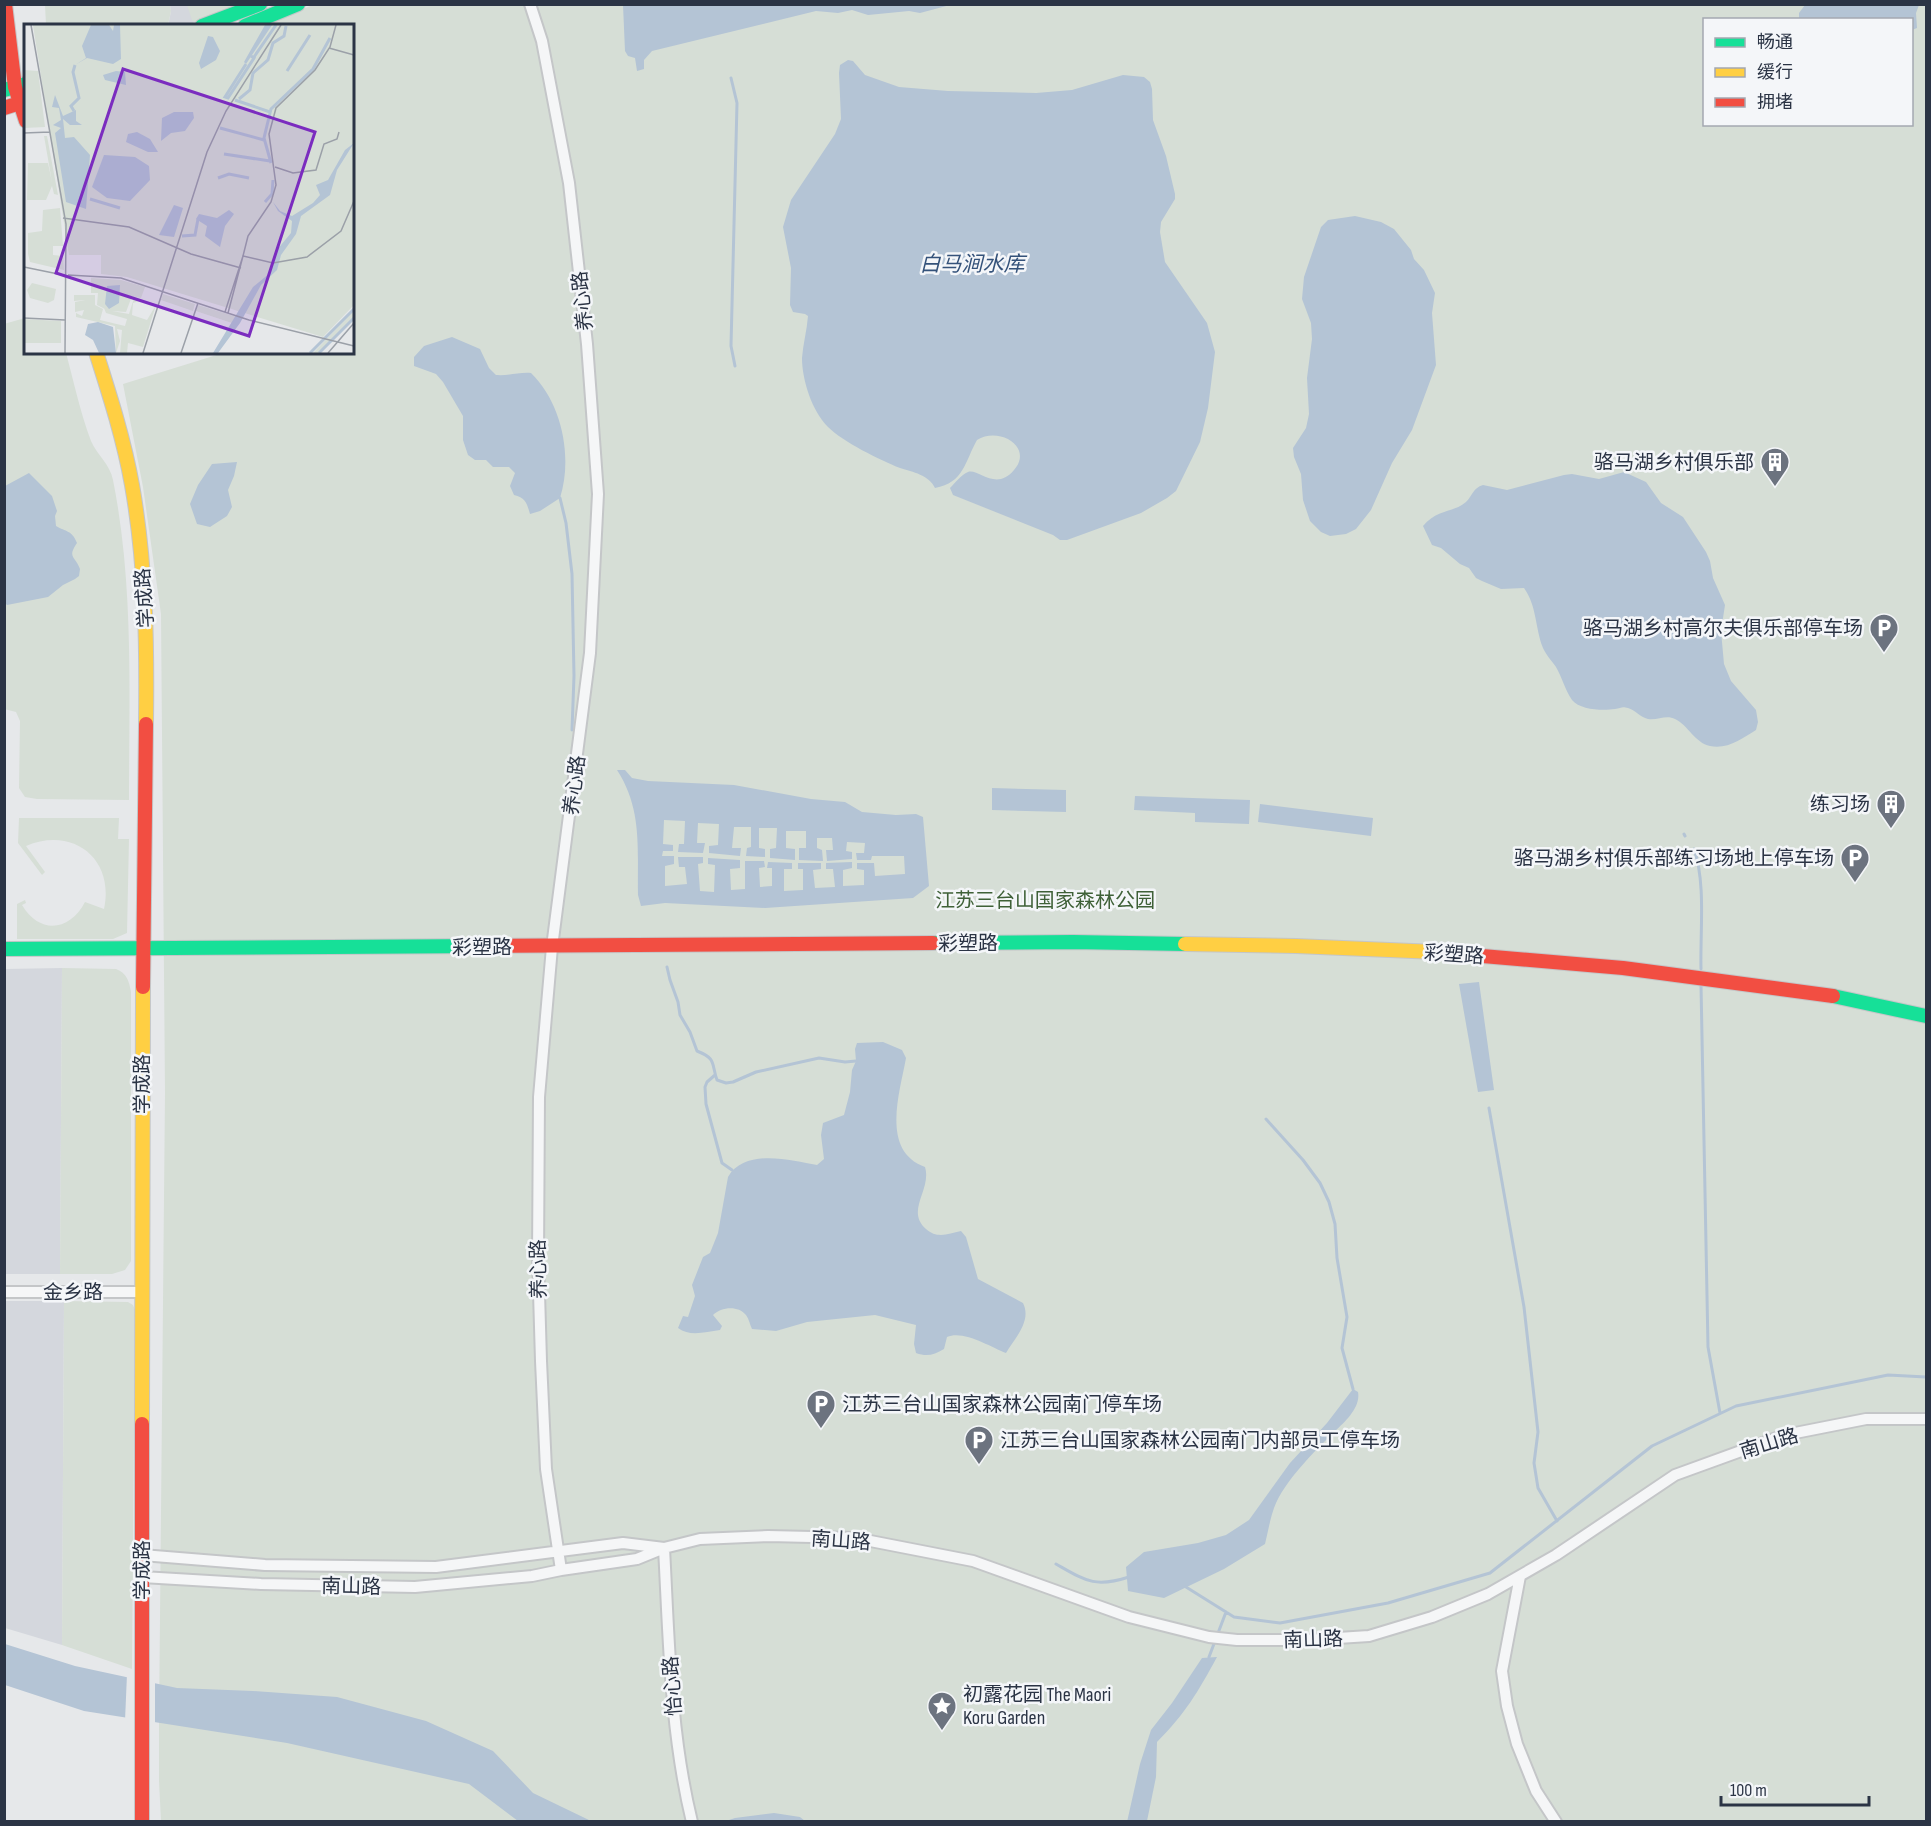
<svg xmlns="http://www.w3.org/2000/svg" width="1931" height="1826" viewBox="0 0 1931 1826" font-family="'Sofia Sans Condensed','Noto Sans SC',sans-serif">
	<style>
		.built { fill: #d4d7dd }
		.green { fill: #d6ded6; fill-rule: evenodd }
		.water { fill: #b4c4d5; fill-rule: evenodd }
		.pier { fill: #e6e8ea }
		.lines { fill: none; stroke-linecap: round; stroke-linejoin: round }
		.stream { stroke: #b4c4d5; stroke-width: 3 }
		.street-casing { stroke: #c4c6c8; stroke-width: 14 }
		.fast-casing { stroke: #c4c6c8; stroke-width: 16 }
		.slow-casing { stroke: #c4c6c8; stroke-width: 16 }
		.jam-casing { stroke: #c4c6c8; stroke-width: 16 }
		.street { stroke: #f5f6f7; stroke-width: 10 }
		.fast { stroke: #16e098; stroke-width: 14 }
		.slow { stroke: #ffcf43; stroke-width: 14 }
		.jam { stroke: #f24e42; stroke-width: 14 }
		.labels { text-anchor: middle; stroke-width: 5; stroke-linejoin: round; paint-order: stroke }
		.street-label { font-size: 20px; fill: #2b3445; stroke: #f4f6f9 }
		.poi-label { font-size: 20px; fill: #2b3445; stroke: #f4f6f9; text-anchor: end }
		.park-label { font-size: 20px; fill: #3f6138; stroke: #f4f6f9 }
		.water-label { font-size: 21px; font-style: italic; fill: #34527a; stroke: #f4f6f9 }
		.inset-river { fill: none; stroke: #b4c4d5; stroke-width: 3 }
		.inset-road { fill: none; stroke: #9ba0a8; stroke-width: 1.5 }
		.view { fill: #7b2cbf; fill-opacity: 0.15; stroke: #7b2cbf; stroke-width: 3 }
		.inset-edge { fill: none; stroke: #2b3445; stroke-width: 3 }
	</style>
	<rect width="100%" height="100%" fill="#e6e8ea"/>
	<!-- built -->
	<path class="built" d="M170,5h73l-56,20 -19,1 3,-15z
		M62,968l-2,306h-55v-305z
		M4,1301h60l-2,344 -57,-17z"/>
	<!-- green -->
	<path class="green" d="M45,5h125l1,6 -3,14h-122z
		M187,5h55l-43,19 -7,-4z
		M313,5h1613v1816h-1765l-2,-40v-58l6,-630 -4,-479 -18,-127 -20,-103 100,-31 129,-1v-326l-89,-1zM1704,20h208v104h-208z
		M25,318l1,34 40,1c8,29 14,59 25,88 6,14 19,23 22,39 21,105 16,214 16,320l-92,-1 -12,-2 -6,-9 1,-67 -4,-9 -12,-3v-385z
		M19,818h100l-1,21h11l-2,94 -14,6h-96v-35l8,-4 1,3 -4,2c18,30 48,26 63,-3l19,7c11,-51 -32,-83 -78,-63l19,26 -3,3 -24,-32z
		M62,968l54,1c11,4 13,12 15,23v269l-6,9 -13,4h-52z
		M64,1301l64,1 5,3 2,5 -3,359 -70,-24z"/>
	<!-- water -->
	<path class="water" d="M623,5v-1l327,1 -30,8 -11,-2 -41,4 -16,-5 -14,3 -22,-2 -164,40 -8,9v9l-7,2 -2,-13 -7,-2 -3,-5z
		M1919,5l-3,8 1,15 -5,2v-10l-113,-1v-6l6,-8z
		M848,60l5,1 12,14 34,12 49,4 88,2 36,-3 51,-15 21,2 6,5 2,7 1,31 13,36 9,38v5l-14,23 -1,10 5,30 42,61 8,29 -7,56 -8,34 -24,49 -9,7 -26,15 -74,27h-7l-7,-5 -100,-40 -3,-7c5,-5 11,-13 18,-16 10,-4 28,20 46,-2 20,-23 -15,-44 -37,-30 -12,21 -13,43 -42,48 -6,-13 -22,-16 -35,-20 -20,-8 -57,-26 -72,-41 -16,-16 -26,-47 -26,-69 1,-14 5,-28 6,-42l-3,-2 -12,-2 -3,-7 1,-37 -8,-41 8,-27 44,-66 6,-15 -2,-46 1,-8z
		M1355,216l26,6 13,7 17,21 3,9 10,11 11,23 -3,20 4,52 -24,65 -20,33 -21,47 -15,19 -10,5 -16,2 -9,-4 -11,-11 -7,-21 -2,-26 -7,-17 -1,-9 13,-20 3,-14 -2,-36 5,-39 -1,-16 -9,-24 2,-22 17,-50 7,-7z
		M452,337l28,12 9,19 7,7c12,1 23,-3 35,-2 31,30 42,84 29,125l-20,13 -10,3c-3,-10 -4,-16 -16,-19l-4,-9 5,-13 -6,-6h-16l-7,-7h-11l-7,-5 -5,-15v-24l-20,-34 -7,-8 -22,-8v-9l10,-11z
		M237,462l-3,14 -6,14 4,17 -5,9 -17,11 -13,-3 -7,-20 8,-19 14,-21z
		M1624,472l22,10 15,21 22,14 23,35 4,9 3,17 12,27 -4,26 3,33 7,17 25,29 2,12 -2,8c-13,8 -29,20 -46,16 -15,-3 -22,-21 -35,-27 -9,-5 -18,2 -27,0 -8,-2 -13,-9 -20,-11 -6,-2 -7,0 -13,1 -12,2 -35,1 -43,-9 -7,-10 -10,-23 -16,-33 -4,-6 -10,-12 -13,-19 -8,-20 -6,-42 -19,-60l-23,1 -19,-8 -6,-3 -7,-10 -9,-4 -19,-16 -9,-3 -9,-19c14,-17 30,-13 43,-24 7,-7 7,-14 17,-17l24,5 57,-15 8,-1 27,5z
		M29,473l23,23 5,15 -2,5 1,10c10,6 16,4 21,17 -10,15 -2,13 3,26l-1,7 -4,3 -12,6 -15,12 -41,8 -3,-3 1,-116z
		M617,770h8l7,8 16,3 86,4 77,14 34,3 17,10 34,3 20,-1 7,3 6,69 -16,12 -148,10 -100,-5 -24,3 -3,-11c-1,-45 5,-85 -21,-125zM664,820l21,1 -1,23h-5l-1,8 25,1 2,-10h-8l1,-20 21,1 -1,21 -9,1v7l31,3 1,-8h-9l2,-21h17v20l-4,1 -1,8 19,1v-8l-6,-1v-20h18l-1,20 -6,1v9l25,2v-11l-9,-1v-17h20v17h-7v12l24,1 -1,-11 -5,-2v-10h15l1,12h-7l1,11 25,-2v-7l-6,-1 1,-9 18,1 -1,10h-8l1,7h14l1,-4h32l1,18 -30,2 -1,-13h-17v6l7,1v15l-21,1v-16l9,-2v-6l-26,1v6h7l2,18 -20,1 -2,-18 8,-1v-6h-23v6h5v21l-19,1v-22h8v-6l-24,-1 -1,6h5v18l-12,1 -1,-19 6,-1 -1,-6h-19v28l-14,1 -1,-21 10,-1v-8l-32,-2v6l7,1 -1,27 -14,-1 -2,-27 5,-1v-6h-25l1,10h6l2,17 -22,2v-20l9,-2v-8h-12l1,-5h10v-6l-10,-1z
		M992,788l74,2v22l-74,-2z
		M1135,796l115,4 -1,24 -54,-2v-9l-61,-3z
		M1260,804l113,14 -2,18 -113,-14z
		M1479,982l15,108 -16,2 -19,-108z
		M883,1042l19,8 4,8c-6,34 -26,93 19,109 7,22 -20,44 1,62 11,10 22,5 35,2l5,6 12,42 45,24c9,18 -8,35 -17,50 -16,-6 -42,-23 -59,-16l-3,12c-10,6 -17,8 -28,4l-2,-9 2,-19 -41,-10 -68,7 -31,9 -24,-2c-2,-4 -3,-10 -6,-14 -8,-10 -25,-8 -33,0l9,11 -2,4c-15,2 -30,7 -42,-2l5,-12 5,1 7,-21 -3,-11 11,-28 7,-4 8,-20 10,-56c17,-29 62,-17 89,-12l7,-6 -3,-24 2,-12 21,-8 6,-23 2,-22 4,-9 -1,-12 2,-6z
		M1353,1389l5,3c3,15 -13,30 -23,39 -20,20 -51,50 -61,77 -4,11 -6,24 -9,36l-41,25 -60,29 -36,-7 -2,-24 18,-15 54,-9 28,-8 23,-15 41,-57 37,-40z
		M5,1644l70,22 102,22 76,3 84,6 89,24 67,30 40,42 58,28h-73l-49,-37 -182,-41 -203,-32 -79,-26z
		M1217,1657c-19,35 -32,57 -60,85l-1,35 -9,44 -20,1 13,-58 11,-34 21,-27 30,-45z
		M774,1813l26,4 5,4h-79l9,-3z"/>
	<!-- pier -->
	<path class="pier" d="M127,1674l28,6v45l-30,-4z"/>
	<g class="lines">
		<!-- stream -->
		<path class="stream" d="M731,78l6,25 -6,243 4,20
			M560,498l6,25 6,51 2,102 -2,54
			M1684,834l1,2
			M1694,849c12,34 6,83 7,120
			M667,967l3,13 8,22 2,13 10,17 7,19c20,8 14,12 20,29l9,3 7,-1 23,-10 63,-14 26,4 11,-1
			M1701,985l7,362 12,66
			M715,1075l-8,7 -2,5 1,17 16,59 10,7
			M1489,1108l35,199 14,125 -4,31 4,25 19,33
			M1266,1119l37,41 17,23 9,19 6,22 2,34 10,59 -5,31 11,41
			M1056,1564c30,17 39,24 73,13
			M1186,1587l48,30 46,6 108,-20 102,-30 162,-127 84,-40 152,-31 38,2
			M1209,1657l17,-45"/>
		<!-- street casing -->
		<g class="street-casing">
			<path id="street" d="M530,4l12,37 27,142 18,161 11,150 -8,159 -38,294 -13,150 -1,161 3,103 5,108 15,101
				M4,1292h138
				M142,1555l123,10 171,2 187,-24 41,5 -27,11 -76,11 -29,6 -117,11 -154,-3 -119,-7
				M1520,1576l-18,95 5,35 10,38 19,47 20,31
				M692,1822c-22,-90 -23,-182 -28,-274l36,-9 68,-3 87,2 118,23 156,56 80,20 28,3h70l62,-4 63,-19 56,-23 68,-39 119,-80 110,-40 81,-16h60"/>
		</g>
		<!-- fast casing -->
		<g class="fast-casing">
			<path id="fast" d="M202,26l58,-22
				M245,26l53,-22
				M4,90l22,-6
				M933,943l140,-1 112,2
				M4,949l481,-3
				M1833,996l93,20"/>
		</g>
		<!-- slow casing -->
		<g class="slow-casing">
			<path id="slow" d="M96,352c14,44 28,88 36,133 14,79 15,159 14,239
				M1185,944l111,2 140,6
				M142,1424l1,-437"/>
		</g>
		<!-- jam casing -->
		<g class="jam-casing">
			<path id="jam" d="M5,4l10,83 11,34
				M4,108l22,-7
				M485,946l448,-3
				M1436,952l187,16 210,28
				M143,987l3,-263
				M142,1424v398"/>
		</g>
		<!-- street -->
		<use href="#street" class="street"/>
		<!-- fast -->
		<use href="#fast" class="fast"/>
		<!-- slow -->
		<use href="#slow" class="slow"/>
		<!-- jam -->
		<use href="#jam" class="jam"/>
	</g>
	<!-- icons -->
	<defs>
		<g id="building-pin" transform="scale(1.5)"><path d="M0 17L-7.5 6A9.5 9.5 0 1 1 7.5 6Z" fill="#6c737f" stroke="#f4f6f9"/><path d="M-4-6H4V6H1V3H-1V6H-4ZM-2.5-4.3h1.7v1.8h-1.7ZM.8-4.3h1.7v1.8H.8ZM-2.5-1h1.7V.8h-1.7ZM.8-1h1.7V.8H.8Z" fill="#fff"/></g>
		<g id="parking-pin" transform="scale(1.5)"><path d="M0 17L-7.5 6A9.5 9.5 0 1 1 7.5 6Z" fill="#6c737f" stroke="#f4f6f9"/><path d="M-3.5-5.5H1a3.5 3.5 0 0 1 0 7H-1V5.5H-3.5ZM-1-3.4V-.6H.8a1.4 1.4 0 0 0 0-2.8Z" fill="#fff"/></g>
		<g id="sight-pin" transform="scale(1.5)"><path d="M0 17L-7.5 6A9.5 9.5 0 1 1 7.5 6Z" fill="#6c737f" stroke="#f4f6f9"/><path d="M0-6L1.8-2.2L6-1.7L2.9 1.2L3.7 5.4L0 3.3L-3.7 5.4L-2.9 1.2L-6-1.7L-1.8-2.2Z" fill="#fff"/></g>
	</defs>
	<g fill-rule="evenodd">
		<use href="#building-pin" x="1775" y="462"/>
		<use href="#parking-pin" x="1884" y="628"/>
		<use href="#building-pin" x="1891" y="804"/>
		<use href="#parking-pin" x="1855" y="858"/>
		<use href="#parking-pin" x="821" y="1404"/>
		<use href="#parking-pin" x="979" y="1440"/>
		<use href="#sight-pin" x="942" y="1706"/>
	</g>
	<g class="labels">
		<!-- street labels -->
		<g class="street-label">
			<text transform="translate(582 301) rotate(-96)" y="7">养心路</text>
			<text transform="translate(144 598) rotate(-94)" y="7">学成路</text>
			<text transform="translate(574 785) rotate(-83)" y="7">养心路</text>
			<text x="968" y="950">彩塑路</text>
			<text x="482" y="954">彩塑路</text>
			<text transform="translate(1454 954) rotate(4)" y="7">彩塑路</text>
			<text transform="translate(142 1084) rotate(-90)" y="7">学成路</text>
			<text transform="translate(538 1269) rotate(-91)" y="7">养心路</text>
			<text x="73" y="1299">金乡路</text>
			<text transform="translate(1769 1443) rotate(-17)" y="7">南山路</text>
			<text transform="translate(841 1540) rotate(4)" y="7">南山路</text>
			<text transform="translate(142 1570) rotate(-90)" y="7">学成路</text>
			<text transform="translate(351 1586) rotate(1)" y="7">南山路</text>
			<text transform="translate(1313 1639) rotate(-2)" y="7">南山路</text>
			<text transform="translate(672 1686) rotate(-94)" y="7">怡心路</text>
		</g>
		<!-- poi labels -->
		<g class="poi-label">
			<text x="1754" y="469">骆马湖乡村俱乐部</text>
			<text x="1863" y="635">骆马湖乡村高尔夫俱乐部停车场</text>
			<text x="1870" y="811">练习场</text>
			<text x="1834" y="865">骆马湖乡村俱乐部练习场地上停车场</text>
			<text x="842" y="1411" text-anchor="start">江苏三台山国家森林公园南门停车场</text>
			<text x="1000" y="1447" text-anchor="start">江苏三台山国家森林公园南门内部员工停车场</text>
			<text x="963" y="1701" text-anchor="start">初露花园 The Maori<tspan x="963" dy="23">Koru Garden</tspan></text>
		</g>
		<!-- park labels -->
		<g class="park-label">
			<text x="1045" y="907">江苏三台山国家森林公园</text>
		</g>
		<!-- water labels -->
		<g class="water-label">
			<text x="972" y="271">白马涧水库</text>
		</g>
	</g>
	<!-- overview -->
	<g transform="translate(24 24)">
		<rect width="330" height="330" fill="#e6e8ea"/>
		<path d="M9,1h321v280l-31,32 -196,-60 -26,-3v-19h-32zM0,46l14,1 7,56 -21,1zM20,112h3l11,59 -4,-1 -2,-8 -6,14h-19l1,-37h20l4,19zM36,184l3,38h-10v9l10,1 1,14 -34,-8 -2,-8v-21l14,-2 1,-21zM67,254l30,2 24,7 -4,11 -9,-2 -6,16 -14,-1 17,3 5,-16 5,3 -6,2 -1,12 15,5 9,-15 -13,42 -15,-4 -1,10h-7l2,-23 -5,-1 3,12 -4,12 -1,-27 -39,-9v-4l6,3 2,-6 -9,2v-10l10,-2 -11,1v-6h21v10l8,4 -3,11 25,6 2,-7 -21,-6 -2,-5 5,3 -12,-6 1,-12h-7zM8,259l24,6 -2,11 -6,3 -18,-5 -3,-8zM139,270l32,10 -2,7 -32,-11zM174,281l39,12 -5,6 -36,-12zM330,286v7l-36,36h-5zM0,295l37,2v22h-37z" fill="#d6ded6"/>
		<path d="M67,1h18l4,6 1,-6h6l1,34 -8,5 -26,-6 -12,7 11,-7 -4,-12zM241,1h7l-26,39 -2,-2zM184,12l5,1 7,14 -4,9 -15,9 -2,-6zM92,47l9,1 1,13 -21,-5 -2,-5zM31,71l8,21 13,-6v11l6,4h-12l-7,-6 2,19 9,-1 16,18 -4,54 -20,-7 -11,-69 6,-5 -8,-3 8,-5 -2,-12 -7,-1zM150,88h19l1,6 -9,13 -14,2 -10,8 1,-23zM113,108l13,7 8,13h-10l-22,-10 2,-8zM330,119l-17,27 -7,25 -29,21 -5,18 -15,21 -4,15 -16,15 -21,38 -22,30h-5l40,-66 17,-14 6,-22 15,-18 1,-12 -14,-10 -5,-9 7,9 12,5 21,-13 7,-8 -4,-10 12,-5 17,-30zM80,131l31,2 14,9 1,14 -20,21 -23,-3 -15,-11zM150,181l9,3 -9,29 -15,-2zM205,186l5,4 -9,12 -5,21 -15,-11 2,-10 -11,-7 3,-5 18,4zM96,261l-1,18 -10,6 -4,-5 2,-18zM74,298l15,5 3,26h-17l-6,-13 -8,-5 3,-11z" fill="#b4c4d5"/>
		<path class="inset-river" d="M230,33l22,-32M222,40l-21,33 3,1 26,-40 -3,-2M263,47l23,-36M215,75l11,-9 3,-17 15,-13 5,-17 11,-7 2,-10M211,76l35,12M50,87l-3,-5 8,-8 -6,-26 2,-7M196,104l44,12M200,130l46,7M247,139l-7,-25 7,-29 42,-40 17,-31M194,154l11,-4 20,4M66,175l30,9M241,178l7,-8 1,-14M158,212l13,-1 3,-16M286,329l44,-44M295,329l35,-35"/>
		<path class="inset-road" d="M7,1l35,199 -1,129M312,1l-6,22 -15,23 -39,38 -7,26 7,51 -5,17 -23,34 -5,20 30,7 34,-6 34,-26 13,-30M305,24l25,7M0,109l26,-1M251,143l18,6 23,-3 8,-26 13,-5 2,-7M39,194l66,9 62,27 50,14M0,243l44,9M44,251l53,3 128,42 105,26M201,288l18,-56 -15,57M0,294l41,2M119,329l64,-201 19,-41 55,-86M157,329l17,-50M304,329l26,-30"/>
		<path class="view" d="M99,45l192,63 -66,204 -193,-63z"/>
		<rect width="330" height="330" class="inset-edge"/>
	</g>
	<!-- border -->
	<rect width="1931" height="1826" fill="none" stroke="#2b3445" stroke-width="12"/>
	<!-- legend -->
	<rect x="1703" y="18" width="210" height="108" fill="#f4f6f9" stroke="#a4a8b1" stroke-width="1.5"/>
	<rect x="1715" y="38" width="30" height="9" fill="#16e098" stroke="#a4a8b1" stroke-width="1.5"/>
	<text x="1757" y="48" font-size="18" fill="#2b3445">畅通</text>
	<rect x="1715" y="68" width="30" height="9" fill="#ffcf43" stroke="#a4a8b1" stroke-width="1.5"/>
	<text x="1757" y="78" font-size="18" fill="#2b3445">缓行</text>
	<rect x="1715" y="98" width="30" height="9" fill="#f24e42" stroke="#a4a8b1" stroke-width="1.5"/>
	<text x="1757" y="108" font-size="18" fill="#2b3445">拥堵</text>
	<!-- scale -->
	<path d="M1721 1796v9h148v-9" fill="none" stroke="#2b3445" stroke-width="3"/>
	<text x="1730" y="1796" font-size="18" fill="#2b3445" stroke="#f4f6f9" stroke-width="4.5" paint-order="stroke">100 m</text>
</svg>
